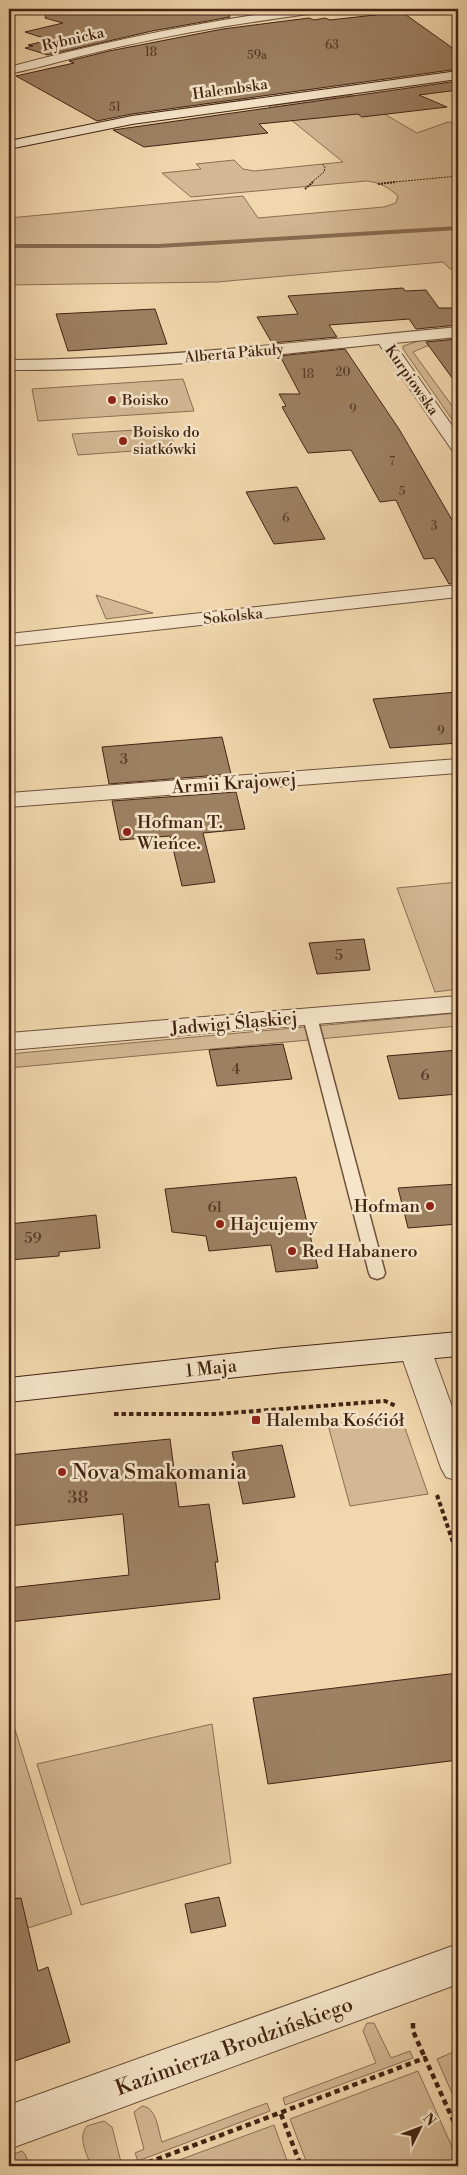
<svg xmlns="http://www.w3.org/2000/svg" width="467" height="2175" viewBox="0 0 467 2175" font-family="'Libre Bodoni',serif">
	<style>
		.green { fill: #d3b893; stroke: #8a6e53 }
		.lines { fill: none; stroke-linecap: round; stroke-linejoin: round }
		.stream { fill: #876a50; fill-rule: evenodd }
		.building { fill: #9d8163; stroke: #412313 }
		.lane-casing { stroke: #6d503a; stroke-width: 3 }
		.street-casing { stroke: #6d503a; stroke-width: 2 }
		.secondary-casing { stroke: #412313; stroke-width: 2 }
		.path-far3 { stroke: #412313; stroke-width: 1; stroke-dasharray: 2 1; stroke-linecap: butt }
		.path-far2 { stroke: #412313; stroke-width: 2; stroke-dasharray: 2 1; stroke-linecap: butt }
		.path-far1 { stroke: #412313; stroke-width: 4; stroke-dasharray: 4.5 3; stroke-linecap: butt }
		.path { stroke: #412313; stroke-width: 4.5; stroke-dasharray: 5.5 4; stroke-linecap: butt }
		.lane { fill: #f6e5ca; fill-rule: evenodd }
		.street { fill: #f6e5ca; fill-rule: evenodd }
		.secondary { fill: #f6e5ca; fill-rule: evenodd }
		.poi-dot { fill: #8f2418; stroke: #f6e5ca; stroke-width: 2 }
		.labels { text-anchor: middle; stroke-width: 5; stroke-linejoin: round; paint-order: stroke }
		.far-number-label { font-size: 12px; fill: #583a27 }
		.far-street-label { font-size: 15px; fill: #412313; stroke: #f6e5ca }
		.far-poi-label { font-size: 15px; fill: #412313; stroke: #f6e5ca; text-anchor: start }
		.number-label { font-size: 15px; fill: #583a27 }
		.street-label { font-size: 18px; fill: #412313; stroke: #f6e5ca }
		.poi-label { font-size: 18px; fill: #412313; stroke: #f6e5ca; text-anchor: start }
		.near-number-label { font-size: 18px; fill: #583a27 }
		.near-poi-label { font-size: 21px; fill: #412313; stroke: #f6e5ca; text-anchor: start }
		.near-street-label { font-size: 21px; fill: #412313; stroke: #f6e5ca }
	</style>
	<rect width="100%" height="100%" fill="#f1d7ad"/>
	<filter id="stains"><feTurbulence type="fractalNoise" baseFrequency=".004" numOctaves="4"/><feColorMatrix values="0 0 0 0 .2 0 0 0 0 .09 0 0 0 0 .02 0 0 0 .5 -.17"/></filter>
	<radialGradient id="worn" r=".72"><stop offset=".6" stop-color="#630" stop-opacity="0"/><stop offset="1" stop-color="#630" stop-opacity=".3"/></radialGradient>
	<!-- green -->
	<path class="green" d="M352,95l65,38 31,-11 10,1v145l-8,1 -7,-7 -226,20 -208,3v-67l234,-22 15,22 126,-11 12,-4 2,-7c-10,-9 -19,-14 -32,-15l-175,16 -29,-24 39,-4 -5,-5 38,-4 9,9 11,2 89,-9 -53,-43 -21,-13z
		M458,337v6l-31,3 -14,6 45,62v14l-55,-79v-3l19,-6z
		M183,379l11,32 -156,10 -6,-32z
		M169,428l6,20 -97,7 -6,-21z
		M96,595l57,18 -47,6z
		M458,882v107l-23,3 -38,-104z
		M458,1013v13l-449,42v-14z
		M387,1417l14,4 4,7 23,66 -78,12 -22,-81z
		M9,1710l63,204 -63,20z
		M212,1724l19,139 -150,42 -44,-141z
		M367,2023h7l17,35 19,-7 3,7 -128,47 -2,-7 93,-35 -13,-32z
		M458,2050v57l-21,-48z
		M418,2071l40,89v6h-150l-18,-47z
		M267,2103l3,8 -132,50 -3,-8 9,-4 -10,-37 8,-6c15,1 16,25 20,36z
		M104,2121l8,6 10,39h-31c-4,-12 -14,-28 -4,-40z
		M274,2125l15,41h-126z
		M22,2151l3,3 5,12h-21v-10z"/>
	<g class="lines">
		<!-- stream -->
		<path class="stream" d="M458,226v4l-299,18h-150v-4h150z"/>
	</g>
	<!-- building -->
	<path class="building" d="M47,9h182l1,8 -78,14 -104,24 -23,-7 8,-2 -5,-1 22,-5 -25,-8 38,-9 -18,-5z
		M402,12l56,40v17l-326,45 -35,7 -81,-45 58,-13 -5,-2 40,-10 114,-22 86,-11 5,2 11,-2 5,2z
		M458,81v9l-39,5 28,12 -85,10 -4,-3 -99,10 9,9 -124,14 -31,-17z
		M403,288l2,3 21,-1 13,18h19v17l-42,4 -7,-10 -80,6 8,12 -65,6 -15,-26 41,-3 -10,-18z
		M155,309l12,35 -99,7 -12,-37z
		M458,339v47l-32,-44z
		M345,349l54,80 59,101v53l-9,1 -15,-26 -10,1 -28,-59 -16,2 -29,-52 -43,3 -26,-46 4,-1 -7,-12h21l-20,-38z
		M297,487l28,52 -51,5 -28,-52z
		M458,692v51l-68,5 -17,-49z
		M222,737l9,37 -122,10 -7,-37z
		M236,792l9,37 -42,4 12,49 -33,4 -12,-50 -50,4 -8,-39z
		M364,939l6,31 -53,4 -8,-31z
		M283,1044l9,35 -75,7 -8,-36z
		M458,1050v44l-59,5 -12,-43z
		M296,1177l22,91 -42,4 -5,-27 -62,6 -3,-15 -34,-4 -7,-43z
		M458,1184v40l-50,4 -10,-40z
		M96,1215l4,33 -41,4v4l-50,4v-36z
		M170,1439l9,68 30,-3 9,58h-3l5,37 -211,23v-34l120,-13 -6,-61 -114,12v-71z
		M282,1445l13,52 -52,7 -11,-52z
		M458,1673v87l-190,24 -15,-86z
		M219,1897l7,29 -35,7 -6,-29z
		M21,1898l17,73 10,-4 22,75 -61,21v-164z"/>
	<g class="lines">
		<!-- lane casing -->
		<g class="lane-casing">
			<path id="lane" d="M310,1012l5,2 2,3 68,256 -2,4 -6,2 -6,-2 -2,-4 -66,-256 2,-3z"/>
		</g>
		<!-- street casing -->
		<g class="street-casing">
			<path id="street" d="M299,9h29l-5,3c-67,9 -134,19 -200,34 -38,8 -76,20 -114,28v-7c95,-25 192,-46 290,-58z
				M458,327v10l-64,6 64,91v17l-6,-1 -73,-106c-123,13 -246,27 -370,26v-10c150,-1 299,-19 449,-33z
				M458,585v12l-449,49v-12z
				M458,759v14l-449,34v-14z
				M458,996v16l-449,38v-17z
				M415,1337l11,4 5,8 27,74v58l-12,-4 -5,-9 -42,-119 5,-8z
				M458,1944v40l-449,165v-44z"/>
		</g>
		<!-- secondary casing -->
		<g class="secondary-casing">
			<path id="secondary" d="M458,71v8l-326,45 -123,25v-8l123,-25z
				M458,1332v24l-174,16 -275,30v-24l275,-30z"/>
		</g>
		<!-- path-far3 -->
		<path class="path-far3" d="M311,183l13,-11 1,-5 -3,-3
			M384,183l74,-7"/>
		<!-- path-far2 -->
		<path class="path-far2" d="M378,184l18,-2
			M305,189l8,-7"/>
		<!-- path-far1 -->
		<path class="path-far1" d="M114,1414h103l168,-13 11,5
			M437,1495l21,62"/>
		<!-- path -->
		<path class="path" d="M413,2023v8l12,27
			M281,2114l20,52
			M139,2166l286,-108 33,73"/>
		<!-- lane -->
		<use href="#lane" class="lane"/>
		<!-- street -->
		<use href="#street" class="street"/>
		<!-- secondary -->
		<use href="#secondary" class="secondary"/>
	</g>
	<!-- markers -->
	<g class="poi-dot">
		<circle cx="112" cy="400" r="5"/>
		<circle cx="123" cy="441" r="5"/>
		<circle cx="127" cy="832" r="5"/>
		<circle cx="430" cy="1206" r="5"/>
		<circle cx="220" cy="1224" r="5"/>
		<circle cx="292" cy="1251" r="5"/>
		<rect x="251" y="1415" width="10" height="10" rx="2.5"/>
		<circle cx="62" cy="1472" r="5"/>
	</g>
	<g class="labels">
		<!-- far-number labels -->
		<g class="far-number-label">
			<text x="332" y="49">63</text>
			<text x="151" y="56">18</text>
			<text x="257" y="59">59a</text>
			<text x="115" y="111">51</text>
			<text x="343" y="376">20</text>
			<text x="308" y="378">18</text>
			<text x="353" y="413">9</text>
			<text x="392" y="465">7</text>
			<text x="402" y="495">5</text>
			<text x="286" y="522">6</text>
			<text x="434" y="530">3</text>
			<text x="441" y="735">9</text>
		</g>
		<!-- far-street labels -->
		<g class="far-street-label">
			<text transform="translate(73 39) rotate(-13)" y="5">Rybnicka</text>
			<text transform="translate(230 89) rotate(-8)" y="5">Halembska</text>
			<text transform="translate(234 353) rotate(-5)" y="5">Alberta Pakuły</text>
			<text transform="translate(412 380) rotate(55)" y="5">Kurpiowska</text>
			<text transform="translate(233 616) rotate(-6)" y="5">Sokolska</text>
		</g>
		<!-- far-poi labels -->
		<g class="far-poi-label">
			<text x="122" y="405">Boisko</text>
			<text x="133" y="437">Boisko do<tspan x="133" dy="17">siatkówki</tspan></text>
		</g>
		<!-- number labels -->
		<g class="number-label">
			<text x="124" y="764">3</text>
			<text x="339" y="960">5</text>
			<text x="236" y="1074">4</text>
			<text x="425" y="1080">6</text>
			<text x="215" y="1212">61</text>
			<text x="33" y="1243">59</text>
		</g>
		<!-- street labels -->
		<g class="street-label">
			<text transform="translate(234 783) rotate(-4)" y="6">Armii Krajowej</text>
			<text transform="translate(234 1023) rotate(-5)" y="6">Jadwigi Śląskiej</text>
			<text transform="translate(211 1368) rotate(-6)" y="6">1 Maja</text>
		</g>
		<!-- poi labels -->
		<g class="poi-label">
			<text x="137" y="828">Hofman T.<tspan x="137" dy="21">Wieńce.</tspan></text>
			<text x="420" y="1212" text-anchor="end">Hofman</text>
			<text x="230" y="1230">Hajcujemy</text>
			<text x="302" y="1257">Red Habanero</text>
			<text x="266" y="1426">Halemba Kośćiół</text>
		</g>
		<!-- near-number labels -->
		<g class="near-number-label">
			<text x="78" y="1503">38</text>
		</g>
		<!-- near-poi labels -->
		<g class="near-poi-label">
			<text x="72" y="1479">Nova Smakomania</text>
		</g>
		<!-- near-street labels -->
		<g class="near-street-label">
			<text transform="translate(234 2046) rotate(-20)" y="7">Kazimierza Brodzińskiego</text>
		</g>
	</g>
	<!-- margin -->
	<rect width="467" height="2175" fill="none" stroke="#f1d7ad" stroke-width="30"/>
	<rect x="10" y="10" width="447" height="2155" fill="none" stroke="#412313" stroke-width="2.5"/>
	<rect x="15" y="15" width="437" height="2145" fill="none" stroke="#412313"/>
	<!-- north arrow -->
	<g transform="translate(420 2128) rotate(48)" stroke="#f6e5ca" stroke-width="4" paint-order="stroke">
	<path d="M0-4L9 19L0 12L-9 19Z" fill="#412313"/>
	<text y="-8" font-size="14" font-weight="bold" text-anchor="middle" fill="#412313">N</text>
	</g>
	<rect width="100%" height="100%" filter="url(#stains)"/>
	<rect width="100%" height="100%" fill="url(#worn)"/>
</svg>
